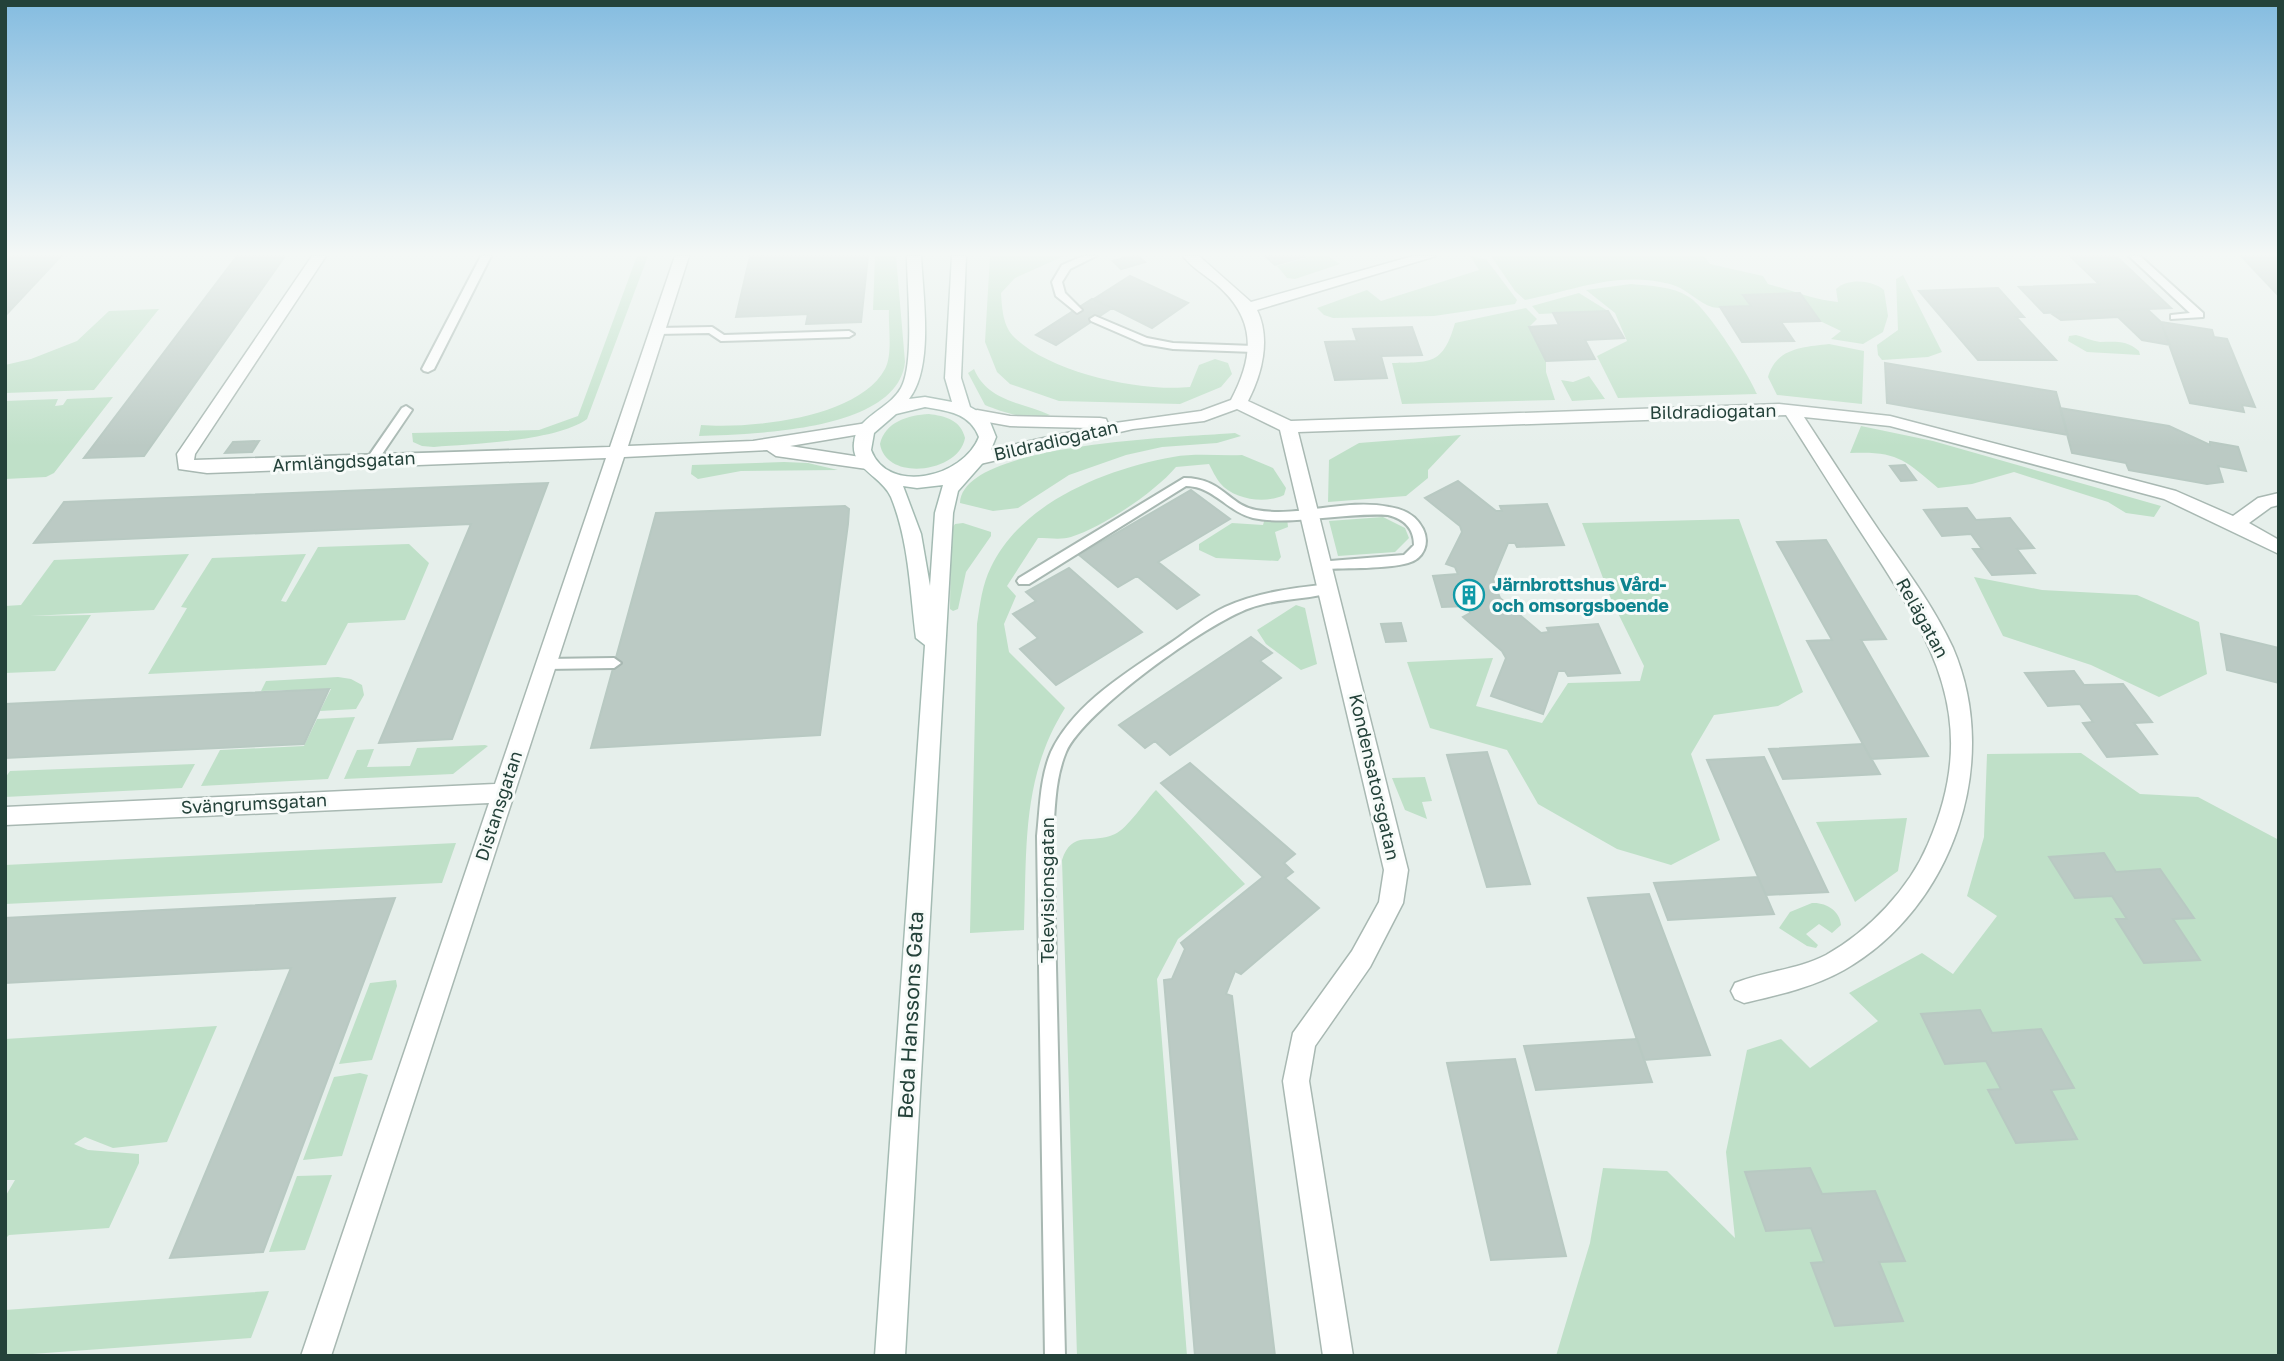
<svg xmlns="http://www.w3.org/2000/svg" width="2284" height="1361" viewBox="0 0 2284 1361" font-family="'Golos Text',sans-serif">
	<style>
		.green { fill: #bfe0c8 }
		.building { fill: #bbcac4; stroke: #b8c9c2; stroke-width: 2 }
		.lines { fill: none; stroke-linecap: round; stroke-linejoin: round }
		.lane-casing { stroke: #a8b8b2; stroke-width: 4 }
		.street-casing { stroke: #a8b8b2; stroke-width: 3 }
		.secondary-casing { stroke: #a4bbb3; stroke-width: 3 }
		.lane { fill: #fff; fill-rule: evenodd }
		.street { fill: #fff; fill-rule: evenodd }
		.secondary { fill: #fff; fill-rule: evenodd }
		.labels { text-anchor: middle; stroke-width: 6; stroke-linejoin: round; paint-order: stroke }
		.street-label { font-size: 18px; fill: #24423a; stroke: #f7fbf9 }
		.culture-label { font-size: 18px; font-weight: bold; fill: #0d838f; stroke: #f7fbf9; text-anchor: start }
		.near-street-label { font-size: 21px; fill: #24423a; stroke: #f7fbf9 }
	</style>
	<rect width="100%" height="100%" fill="#e6efeb"/>
	<!-- green -->
	<path class="green" d="M637,256h11l-61,163c-30,22 -114,25 -153,28l-12,-1 -9,-4 -1,-9 127,-3 39,-14z
		M875,256h21l9,106c-7,70 -154,72 -206,74l2,-11c50,4 158,-7 184,-56 8,-15 3,-43 4,-59h-16z
		M990,256h74l-49,22 -14,15c1,16 2,34 14,45 37,35 126,54 175,49l9,-22 16,-6 13,4 4,11 -11,13 -41,17 -121,-3 -49,-17 -13,-12 -12,-30z
		M1313,256h15l12,8 -45,15 -8,-1 -10,-12z
		M1470,256l16,3 31,41 -2,4 -81,12 -101,2 -9,-3 -7,-7 50,-18 14,11 98,-31z
		M1491,256h213l6,8 53,12 5,8c23,6 46,16 70,18l-2,-13c12,-11 36,-9 48,1l4,26 -5,16 -20,12 -32,-5 10,-8 -21,-10 -20,-28 -56,2 7,11c-12,0 -27,4 -39,1 -12,-3 -26,-19 -42,-23 -54,-13 -93,6 -145,16l-10,-9z
		M1903,275l39,77 -14,5 -46,3 -4,-5 -1,-10 21,-15 -2,-51z
		M1631,284c19,2 41,2 58,13 19,12 59,76 68,97l-139,4 -21,-42 30,-15 -12,-28 -29,-23z
		M1579,293l29,18 -69,3 -7,-8z
		M1526,308l11,11 -8,8 17,34v11l9,28 -153,4 -10,-41c39,-1 51,2 63,-40z
		M159,309l-65,81 -89,3v-28l26,-6 46,-18 32,-30z
		M2076,335c8,2 16,6 24,7 16,0 26,-2 39,9l1,4 -53,-3 -19,-11 1,-5z
		M1829,344l35,7 -2,53 -85,-9 -9,-18c8,-29 35,-30 61,-33z
		M974,369c14,33 48,33 76,46 -18,7 -48,-3 -65,-10l-17,-32z
		M1589,376l16,23 -33,2 -11,-21 12,2z
		M113,397l-59,76 -8,4 -41,2v-78l53,-2 -3,7 8,-1 4,-6z
		M929,414c16,2 32,6 36,24 -6,35 -79,44 -85,6 5,-22 28,-29 49,-30z
		M1861,426l72,15 228,65 -7,11 -28,-4 -18,-11 -94,-30 -42,12 -34,4c-34,-29 -41,-37 -88,-35z
		M1235,433l6,3 -24,7 -55,4 -36,8 -57,20 -51,33 -25,3 -33,-8c2,-61 228,-66 275,-70z
		M1461,435l-33,35v8l-22,18 -78,6 1,-42 30,-17z
		M1242,455l31,13 13,20 -2,7c-18,9 -50,5 -64,-12 -4,-5 -8,-13 -11,-19l-33,3c-21,25 -73,60 -105,70 -9,3 -22,1 -33,1l-31,48 9,10 -12,28 5,28 56,56c-44,70 -38,142 -41,222l-54,3 7,-309c3,-20 5,-39 14,-57 31,-65 115,-98 182,-110 22,-4 47,-1 69,-2z
		M784,462l24,1 30,7 -97,1 -43,8 -7,-5 1,-9z
		M1383,517l22,11 4,10 -14,14 -57,4 -9,-35z
		M1265,518h22l1,9 -13,5 6,25 -3,4 -62,-3 -17,-8v-6l33,-21 31,2z
		M1739,519l64,173 -25,14 -64,9 -23,39 29,86 -49,25 -54,-16 -79,-45 -31,-54 -77,-22 -23,-66 86,-4 -17,48 66,17 26,-40 72,-2 4,-15 -33,-67 -29,-76z
		M963,523l28,9v4l-25,36 -8,37 -5,2 -3,-2 1,-79 4,-6z
		M409,544l20,19 -24,57 -57,3 -22,42 -178,9 39,-66 -6,-1 31,-49 94,-4 -25,47 5,1 32,-55z
		M189,554l-35,56 -124,6 61,-1 -36,56 -50,2v-67l16,-1 33,-45z
		M1974,577l68,13 95,5 62,27 8,52 -48,23 -68,-32 -88,-29z
		M1296,605l9,3 12,56 -16,6 -35,-26 -9,-14z
		M338,677l13,2 11,6 2,10 -8,14 -36,2 11,-22 -70,2 5,-10z
		M355,717l-27,62 -127,7 19,-36 84,-4 13,-27z
		M485,745l3,1 -35,28 -109,5 13,-29 17,-1 -7,18 43,-1 7,-18z
		M2081,753l59,41 58,3 81,43v516h-723l34,-113 13,-75 64,3 68,67 -9,-86 21,-102 34,-11 29,29 68,-47 -29,-28 73,-40 31,21 44,-58 -30,-20 17,-59 3,-83z
		M195,764l-13,24 -177,9v-19l5,-7z
		M1425,777l7,24 -10,1 5,17 -22,-9 -13,-32z
		M1156,790l89,94 -67,55 -21,40 30,377h-110l-15,-496c10,-31 30,-15 53,-26 12,-5 31,-34 41,-44z
		M1907,818l-9,53 -43,31 -39,-80z
		M456,843l-14,40 -437,21v-39z
		M1812,903c14,-1 28,8 29,22l-9,8 -13,-9 -13,10 12,11 -2,3 -9,-2 -28,-18 11,-16z
		M396,980l1,6 -25,74 -33,4 31,-81z
		M217,1026l-50,116 -54,6 -28,-11 -11,7 14,6 51,4v9l-30,65 -100,7 -4,4v-42l10,-17h-10v-141z
		M360,1073l8,2 -26,81 -39,4 31,-83z
		M332,1175l-27,75 -36,2 28,-76z
		M269,1291l-18,47 -246,18v-46z"/>
	<!-- building -->
	<path class="building" d="M11,256h50l-56,60v-54z
		M237,256h48l-141,200 -60,2z
		M750,256h118l-7,66 -55,2 2,-10 -72,3z
		M1131,256h7l7,6 -24,7 -8,-8z
		M1265,256h42l-32,9z
		M2070,256h46l55,52 -127,5 -25,-26 80,-3z
		M2241,256h38v41l-1,-2z
		M1130,276l58,27 -36,25 -58,-29z
		M1998,288l26,29h-8l40,43h-78l-59,-69z
		M1800,293l20,28 -39,1 13,19 -52,1 -22,-35 31,-1 -8,-11z
		M1092,299l20,9 -56,37 -20,-10z
		M2147,309l14,13 9,23 -28,-5 -24,-23 -57,3 -12,-8z
		M1608,311l16,27 -39,2 10,19 -49,2 -17,-34 30,-2 -6,-12z
		M2161,322l51,8 2,7 13,2 28,68 -13,-2 2,7 -54,-9z
		M1412,327l10,28 -41,1 6,22 -52,2 -10,-38 32,-1 -4,-12z
		M1885,363l171,29 12,43 -181,-32z
		M2060,408l109,18 41,19v-3l28,5 8,24 -28,-5 5,16 -16,2 -78,-14 -3,-7 -54,-10z
		M259,441l-7,11 -27,1 8,-11z
		M1905,465l11,15 -15,1 -11,-15z
		M1458,481l38,30h6l-2,-5 47,-2 17,41 -47,2 -2,-4h-7l-15,36 7,19 41,35 8,-1 -2,-4 51,-4 22,49 -52,3 -3,-5h-7l-15,43 -52,-18 15,-38 -4,-7 -39,-34 7,-4 -2,-7 -26,1 -9,-31 25,-2 -3,-7 -9,-3 16,-32 -2,-6 -35,-28z
		M548,483l-96,256 -73,4 92,-219 -437,19 30,-41z
		M1191,490l39,29 -72,43 41,33 -22,14 -40,-33 -19,11 -39,-32z
		M845,506l4,3 -1,15 -28,211 -229,13 65,-235z
		M1967,508l9,12 34,-2 24,30 -17,1 18,24 -43,2 -19,-26h9l-11,-15 -29,2 -18,-26z
		M1826,540l60,99 -25,1 67,116 -57,3 -64,-118 25,-1 -55,-98z
		M1069,568l73,64 -86,53 -36,-36 18,-11 -25,-24 23,-13 -10,-9z
		M1401,623l5,18 -20,1 -5,-18z
		M2221,634l58,14v35l-52,-13z
		M1251,637l21,16 -12,8 21,17 -111,77 -15,-14 -10,7 -26,-23z
		M2074,671l10,14 39,-1 29,38 -18,1 23,31 -50,3 -24,-34 10,-1 -13,-18 -32,2 -23,-33z
		M329,689l-25,55 -299,14v-54z
		M1863,744l17,30 -97,5 -14,-30z
		M1487,752l43,132 -43,3 -40,-132z
		M1764,757l64,135 -62,3 -59,-135z
		M1190,763l105,91 -11,9 9,9 -8,6 34,30 -78,66 -6,-3 -9,23 6,2 43,360h-80l-31,-376 8,-1 13,-30 -4,-6 82,-66 -102,-94z
		M2104,853l12,19 44,-3 34,49 -21,1 27,41 -56,3 -28,-44h11l-15,-23 -37,2 -26,-41z
		M1758,877l16,37 -106,6 -14,-37z
		M1649,894l61,161 -66,5 -56,-162z
		M395,898l-132,354 -93,6 121,-290 -286,15v-65z
		M1980,1010l12,23 49,-4 33,59 -23,2 26,49 -61,4 -28,-53 13,-1 -15,-28 -41,3 -24,-50z
		M1637,1039l15,43 -116,8 -12,-44z
		M1515,1059l51,197 -75,4 -44,-197z
		M1810,1168l12,26 53,-3 30,70 -26,1 24,59 -68,5 -24,-63 13,-1 -13,-34 -45,3 -21,-59z"/>
	<g class="lines">
		<!-- lane casing -->
		<g class="lane-casing">
			<path id="lane" d="M481,256h10l-57,113 -6,3 -4,-1 -2,-2z
				M1083,256h13l-26,13 -8,13 3,11 17,17 -5,3 -21,-17 -4,-14 10,-17z
				M2129,256h11l63,57v4l-32,2v-4l19,-2z
				M1095,316l52,22 26,5 81,3 5,3 -5,3 -81,-3 -29,-5 -53,-23 -1,-2z
				M712,327l12,8 125,-4 5,3 -5,3 -128,4 -12,-8 -52,1 -5,-3 5,-3z
				M406,406l6,4 -36,53h-8v-6l34,-49z
				M1184,478c39,0 44,27 72,32 43,8 89,-12 133,-3 15,2 27,8 34,22 7,14 1,30 -15,34 -20,6 -62,5 -85,6l-6,-4 1,-3 86,-7 10,-10c0,-17 -10,-26 -26,-30 -42,-3 -96,11 -135,3 -25,-6 -40,-32 -67,-32l-157,98h-10l-2,-3 2,-3z
				M1329,584l7,5 -2,3c-28,8 -57,6 -84,16 -43,15 -166,103 -184,144 -11,26 -11,56 -13,84l12,520h-20l-8,-520c3,-28 3,-58 14,-84 23,-49 78,-81 121,-110 17,-12 34,-26 53,-35 33,-15 69,-19 104,-23z
				M614,658l7,5 -7,5 -68,1 -7,-5 7,-5z"/>
		</g>
		<!-- street casing -->
		<g class="street-casing">
			<path id="street" d="M312,256h14l-131,198 -1,6 416,-13 65,-191h14l-61,190 125,-5 114,-18 9,5 -9,5 -77,13 83,13 3,4 -3,4 -6,2 -91,-13 -9,-6 -143,7 -293,899h-30l188,-553 -484,22v-18l490,-23 111,-326 -399,15 -28,-4 -2,-15z
				M1183,256h16l52,46 162,-46h23l-179,54c14,29 5,64 -9,91l43,20 488,-17 111,12 286,75 57,25 25,-18 21,-5v12l-8,2 -22,16 30,17v14l-115,-55 -274,-73 -86,-9c25,38 50,77 76,115 26,37 54,75 73,116 49,114 0,260 -109,322 -30,17 -66,25 -100,33l-9,-4 -4,-8 4,-8c30,-12 62,-13 91,-28 43,-24 83,-66 102,-111 54,-124 5,-202 -62,-304 -27,-41 -53,-83 -80,-125l-488,17 110,438 -5,33 -33,64 -55,79 -6,35 44,275h-30l-40,-275 10,-48 59,-82 27,-49 5,-32 -104,-440 -43,-21 -33,12 -71,8 -153,35 -9,-6 9,-6 110,-24 -80,-2 -39,-7 -3,-4 9,-5 33,6 90,2 6,1 2,5 93,-13 30,-11c24,-45 25,-82 -15,-116 -11,-9 -25,-17 -33,-28z"/>
		</g>
		<!-- secondary casing -->
		<g class="secondary-casing">
			<path id="secondary" d="M907,256h14c2,40 13,111 -12,143l16,-2 27,5 -7,-24 7,-122h14l-5,122 9,29 18,10 8,20 -8,20 -30,34 -5,22 -48,843h-30l50,-711 -9,-7c-6,-47 -7,-97 -25,-141 -9,-21 -40,-28 -37,-54 2,-27 35,-33 47,-55 14,-25 6,-101 6,-132zM925,407c23,4 45,6 54,30 -16,41 -91,58 -108,13l3,-17 22,-19zM943,485l-8,28 -5,73 -9,-52 -18,-48 14,2z"/>
		</g>
		<!-- lane -->
		<use href="#lane" class="lane"/>
		<!-- street -->
		<use href="#street" class="street"/>
		<!-- secondary -->
		<use href="#secondary" class="secondary"/>
	</g>
	<!-- sky -->
	<linearGradient id="sky" x2="0" y2="1"><stop stop-color="#84bce0"/><stop offset="0.57" stop-color="#f4f8f6"/><stop offset="1" stop-color="#f4f8f6" stop-opacity="0"/></linearGradient>
	<rect width="2284" height="446" fill="url(#sky)"/>
	<!-- icons -->
	<defs>
		<g id="building-ring" transform="scale(1.575)"><circle r="9.5" fill="#f7fbf9" stroke="#0f9aa8" stroke-width="1.5"/><path d="M-4-6H4V6H1V3H-1V6H-4ZM-2.5-4.3h1.7v1.8h-1.7ZM.8-4.3h1.7v1.8H.8ZM-2.5-1h1.7V.8h-1.7ZM.8-1h1.7V.8H.8Z" fill="#0f9aa8"/></g>
	</defs>
	<g fill-rule="evenodd">
		<use href="#building-ring" x="1469" y="595"/>
	</g>
	<g class="labels">
		<!-- street labels -->
		<g class="street-label">
			<text transform="translate(1713 412) rotate(-1)" y="6">Bildradiogatan</text>
			<text transform="translate(1056 441) rotate(-13)" y="6">Bildradiogatan</text>
			<text transform="translate(344 462) rotate(-3)" y="6">Armlängdsgatan</text>
			<text transform="translate(1922 618) rotate(61)" y="6">Relägatan</text>
			<text transform="translate(1374 777) rotate(77)" y="6">Kondensatorsgatan</text>
			<text transform="translate(254 804) rotate(-3)" y="6">Svängrumsgatan</text>
			<text transform="translate(499 806) rotate(-72)" y="6">Distansgatan</text>
			<text transform="translate(1048 890) rotate(-90)" y="6">Televisionsgatan</text>
		</g>
		<!-- culture labels -->
		<g class="culture-label">
			<text x="1492" y="591">Järnbrottshus Vård-<tspan x="1492" dy="21">och omsorgsboende</tspan></text>
		</g>
		<!-- near-street labels -->
		<g class="near-street-label">
			<text transform="translate(911 1015) rotate(-87)" y="7">Beda Hanssons Gata</text>
		</g>
	</g>
	<!-- border -->
	<rect width="2284" height="1361" fill="none" stroke="#24423a" stroke-width="14"/>
</svg>
